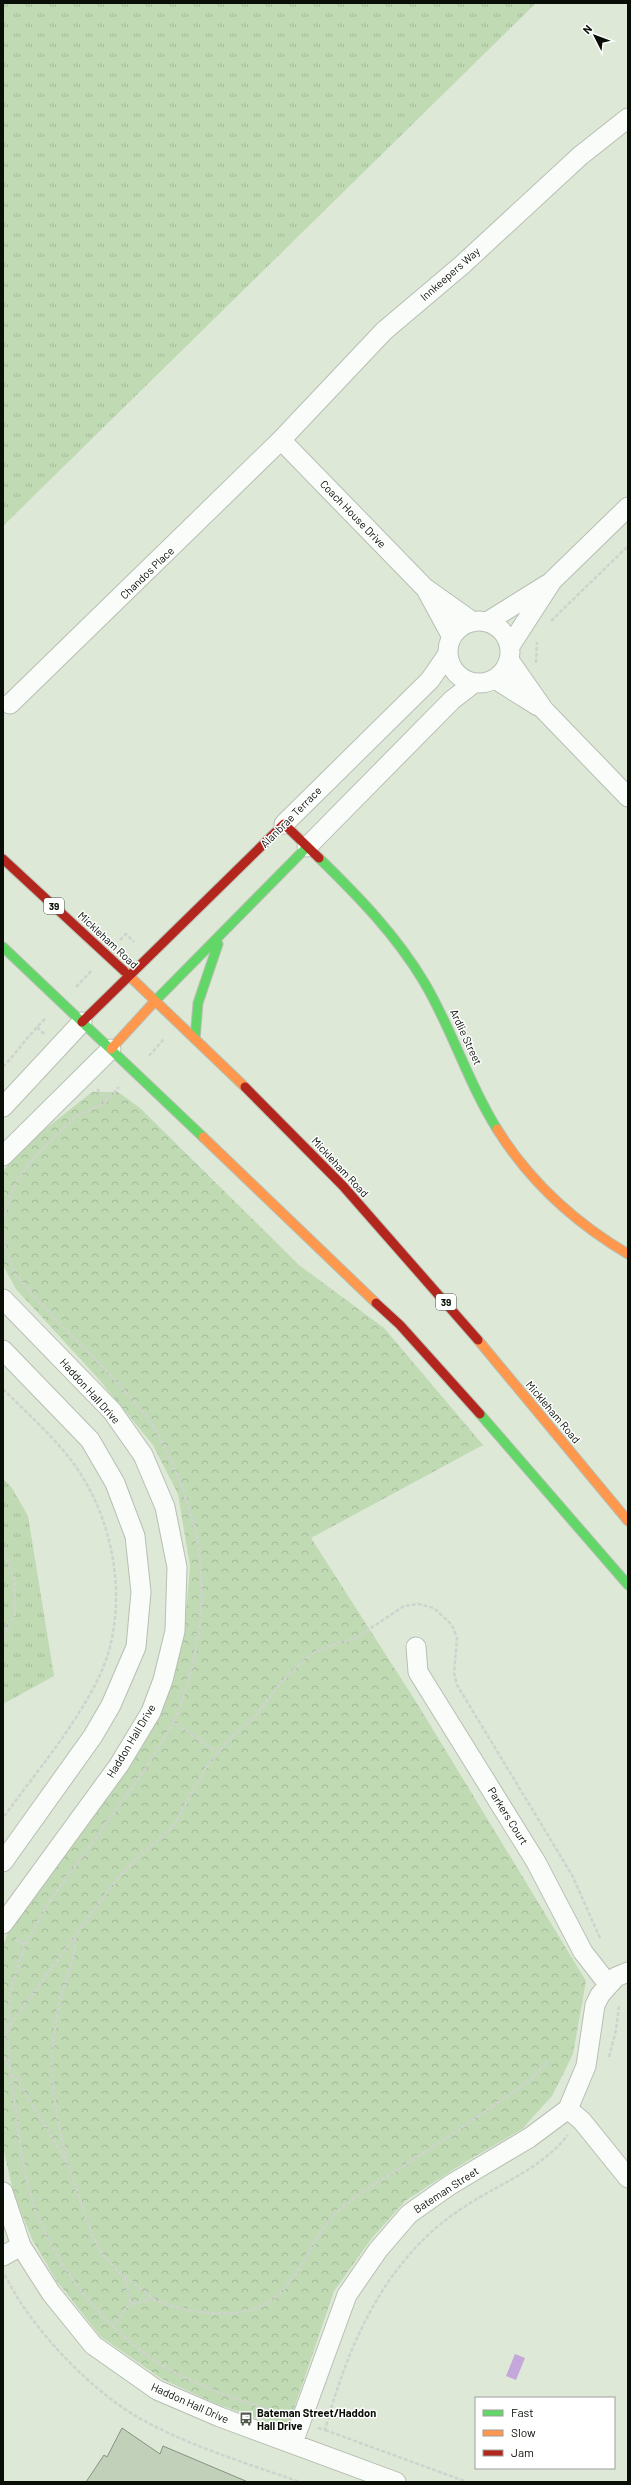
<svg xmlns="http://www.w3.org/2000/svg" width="631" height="2485" viewBox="0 0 631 2485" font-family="Barlow,sans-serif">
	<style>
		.grass { fill: url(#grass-tufts) }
		.park { fill: url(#park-crowns) }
		.water { fill: #c4a7db }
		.building { fill: #c1d1b9; stroke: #879282 }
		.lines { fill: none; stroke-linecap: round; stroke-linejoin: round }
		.street-casing { stroke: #b7bfb3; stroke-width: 21 }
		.fast-casing { stroke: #b7bfb3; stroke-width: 11 }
		.slow-casing { stroke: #b7bfb3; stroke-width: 11 }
		.jam-casing { stroke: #b7bfb3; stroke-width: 11 }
		.path { stroke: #cfd3ce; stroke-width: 2.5; stroke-dasharray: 4 2; stroke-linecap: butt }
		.street { stroke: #fafcf9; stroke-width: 19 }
		.fast { stroke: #63d668; stroke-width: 9 }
		.slow { stroke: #ff974d; stroke-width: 9 }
		.jam { stroke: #b3261e; stroke-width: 9 }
		.labels { text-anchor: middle; stroke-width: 3; stroke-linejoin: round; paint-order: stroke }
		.shield { fill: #fff; stroke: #535751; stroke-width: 1 }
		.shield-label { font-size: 10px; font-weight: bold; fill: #090f06 }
		.street-label { font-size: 11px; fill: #090f06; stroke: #fff }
		.poi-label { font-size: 11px; font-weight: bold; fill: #090f06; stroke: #fff; text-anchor: start }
	</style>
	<defs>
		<pattern id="grass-tufts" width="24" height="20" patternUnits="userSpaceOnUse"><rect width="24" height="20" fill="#c0dab4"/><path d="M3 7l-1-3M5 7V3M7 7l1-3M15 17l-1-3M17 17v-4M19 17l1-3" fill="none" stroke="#a4ba99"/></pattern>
		<pattern id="park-crowns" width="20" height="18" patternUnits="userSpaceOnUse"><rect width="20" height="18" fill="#c0dab4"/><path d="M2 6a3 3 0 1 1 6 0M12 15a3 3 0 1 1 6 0" fill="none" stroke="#a4ba99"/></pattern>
	</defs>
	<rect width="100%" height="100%" fill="#dde8d7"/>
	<!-- grass -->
	<path class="grass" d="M3,3h533l-533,523z
		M3,1478l9,10 16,28 26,160 -51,28z"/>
	<!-- park -->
	<path class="park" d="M92,1092h26l22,16 159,157 85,63 99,117 -172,93 107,167 168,276 -13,73 -21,42 -30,33 -60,35 -57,37 -33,37 -38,53 -47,138 -70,-25 -55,-25 -62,-43 -44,-56 -24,-41 -18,-44 -11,-48v-200l8,-25 156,-227 17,-59 6,-70 -12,-72 -25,-49 -57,-69 -80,-87 -13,-24v-93l12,-19z"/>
	<!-- water -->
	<path class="water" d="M515,2354l10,4 -9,22 -10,-4z"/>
	<!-- building -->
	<path class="building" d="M122,2428l38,26 3,-8 85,36h-162l18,-27 3,2z"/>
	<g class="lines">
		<!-- street casing -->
		<g class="street-casing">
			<path id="street" d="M281,440l144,148 48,34
				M427,591l25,46
				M448 652a31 31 0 1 1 62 0a31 31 0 1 1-62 0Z
				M487,622l61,-38
				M510,646l42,-65 76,-74
				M509,660l35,50 84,87
				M495,679l43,27
				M10,704l271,-264 103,-109 78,-66 118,-109 48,-38
				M284,824l146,-144 18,-26
				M307,847l145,-147 22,-17
				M3,1107l79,-85
				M3,1156l108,-107
				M3,1299l109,112 31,44 22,52 12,60 -2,64 -12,49 -12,32 -32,53 -116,159
				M3,1350l87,90 25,43 20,53 6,56 -5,55 -25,58 -18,31 -90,126
				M416,1647l2,25 118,190 47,90 25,32
				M568,2109l14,12 46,57
				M3,2192l18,54 30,47 42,52 64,45 63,27 176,65
				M3,2256l18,-10
				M293,2443l54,-148 31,-45 31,-36 41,-29 79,-47 39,-29 18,-43 9,-61 5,-10 16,-18 12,-5"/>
		</g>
		<!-- fast casing -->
		<g class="fast-casing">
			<path id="fast" d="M319,858c39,38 77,77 105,124 28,47 44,101 73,147
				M3,947l200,190
				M155,1001l152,-154
				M195,1039l3,-36 20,-59
				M480,1414l148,171"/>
		</g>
		<!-- slow casing -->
		<g class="slow-casing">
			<path id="slow" d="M124,971l121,116
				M111,1049l44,-48
				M497,1129c33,53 77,93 131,125
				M203,1137l173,166
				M478,1340l150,181"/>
		</g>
		<!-- jam casing -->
		<g class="jam-casing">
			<path id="jam" d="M3,859l121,112
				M129,976l155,-152 35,34
				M82,1022l47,-46
				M245,1087l98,99 135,154
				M376,1303l24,22 80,89"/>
		</g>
		<!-- path -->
		<path class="path" d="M551,621l77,-75
			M536,663l1,-21
			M120,940l6,-6 8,8
			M76,987l16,-17
			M37,1027l8,8
			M149,1056l15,-17
			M3,1067c15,-16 27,-34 43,-49
			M97,1089l10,11 12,-13
			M3,1222c9,-50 38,-71 72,-105 11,-7 22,-8 32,-17
			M3,1233l3,18 9,23c40,49 88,89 128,138 14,17 24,39 33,60 37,88 32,163 -2,250
			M3,1389c24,24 51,48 71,75 42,58 56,145 26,211 -25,52 -64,97 -97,143
			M3,1548l12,32v34l-12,23
			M16,1939l9,6 24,-43 93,-128 32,-52 44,31
			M3,2035l107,-147 21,-24 43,-39 31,-56 20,-25 32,-30 27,-35 26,-24 16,-8 30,-9 48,-32 14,-2 16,4 18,17 5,13 -3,35 3,12 115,190 28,63
			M3,2057l7,11c-5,-49 -2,-77 15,-123
			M609,2057l7,-27 3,-24
			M10,2068c7,45 9,91 23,134 22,70 85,144 151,175 32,16 66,26 99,39
			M11,2074l6,5 51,85 24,71 11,20 23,25 4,23 -17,23
			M67,2160c-15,-58 -20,-96 -8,-155 4,-23 17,-43 16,-68
			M5,2275c25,52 84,114 134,143 50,28 107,45 161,64
			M125,2276l28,23 -23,5
			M153,2299c28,13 84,22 112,5 37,-22 44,-66 74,-94 22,-19 48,-33 72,-49 40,-26 79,-53 118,-80l19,-20
			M318,2428l7,2c23,-86 61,-173 139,-223 36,-24 76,-37 104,-72
			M325,2430l142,52"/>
		<!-- street -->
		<use href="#street" class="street"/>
		<!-- fast -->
		<use href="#fast" class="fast"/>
		<!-- slow -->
		<use href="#slow" class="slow"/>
		<!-- jam -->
		<use href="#jam" class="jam"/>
	</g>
	<!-- icons -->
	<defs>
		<g id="bus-bare" transform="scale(1.08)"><path d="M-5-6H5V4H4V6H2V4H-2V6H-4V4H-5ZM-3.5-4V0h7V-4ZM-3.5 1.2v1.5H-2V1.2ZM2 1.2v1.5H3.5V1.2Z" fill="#535b4f" stroke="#fff" stroke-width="2.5" paint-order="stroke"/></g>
	</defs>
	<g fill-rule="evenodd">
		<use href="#bus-bare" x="246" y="2419"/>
	</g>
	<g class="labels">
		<!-- shield labels -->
		<g class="shield">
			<rect x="44" y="898" width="20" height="16" rx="3"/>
			<rect x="436" y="1294" width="20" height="16" rx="3"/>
		</g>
		<g class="shield-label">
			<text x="54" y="910">39</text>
			<text x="446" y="1306">39</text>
		</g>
		<!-- street labels -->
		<g class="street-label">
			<text transform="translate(450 274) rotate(-41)" y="4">Innkeepers Way</text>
			<text transform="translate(353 514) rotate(46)" y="4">Coach House Drive</text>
			<text transform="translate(147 573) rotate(-44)" y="4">Chandos Place</text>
			<text transform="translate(291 817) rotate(-45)" y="4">Alanbrae Terrace</text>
			<text transform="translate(108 940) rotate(43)" y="4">Mickleham Road</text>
			<text transform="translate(466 1037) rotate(65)" y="4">Ardlie Street</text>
			<text transform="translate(340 1167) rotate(47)" y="4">Mickleham Road</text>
			<text transform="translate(90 1391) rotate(48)" y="4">Haddon Hall Drive</text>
			<text transform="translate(553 1412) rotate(50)" y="4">Mickleham Road</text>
			<text transform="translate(131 1741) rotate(-59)" y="4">Haddon Hall Drive</text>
			<text transform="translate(508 1816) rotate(58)" y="4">Parkers Court</text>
			<text transform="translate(446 2190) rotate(-33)" y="4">Bateman Street</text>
			<text transform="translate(190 2403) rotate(24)" y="4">Haddon Hall Drive</text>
		</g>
		<!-- poi labels -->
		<g class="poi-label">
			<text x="257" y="2417">Bateman Street/Haddon<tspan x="257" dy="13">Hall Drive</tspan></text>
		</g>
	</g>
	<!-- border -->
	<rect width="631" height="2485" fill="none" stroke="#090f06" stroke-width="8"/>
	<!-- legend -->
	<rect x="475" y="2397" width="140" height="72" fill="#ffffff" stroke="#9d9f9b"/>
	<rect x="483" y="2410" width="20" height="6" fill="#63d668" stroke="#9d9f9b"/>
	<text x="511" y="2417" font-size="12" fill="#090f06">Fast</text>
	<rect x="483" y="2430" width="20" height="6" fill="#ff974d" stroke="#9d9f9b"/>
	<text x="511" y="2437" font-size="12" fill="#090f06">Slow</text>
	<rect x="483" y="2450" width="20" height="6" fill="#b3261e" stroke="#9d9f9b"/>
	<text x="511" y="2457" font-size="12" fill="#090f06">Jam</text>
	<!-- north arrow -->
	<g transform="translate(595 36) rotate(312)" stroke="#ffffff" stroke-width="3" paint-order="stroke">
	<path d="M0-3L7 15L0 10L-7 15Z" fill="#090f06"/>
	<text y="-6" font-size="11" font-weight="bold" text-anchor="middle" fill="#090f06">N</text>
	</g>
</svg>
